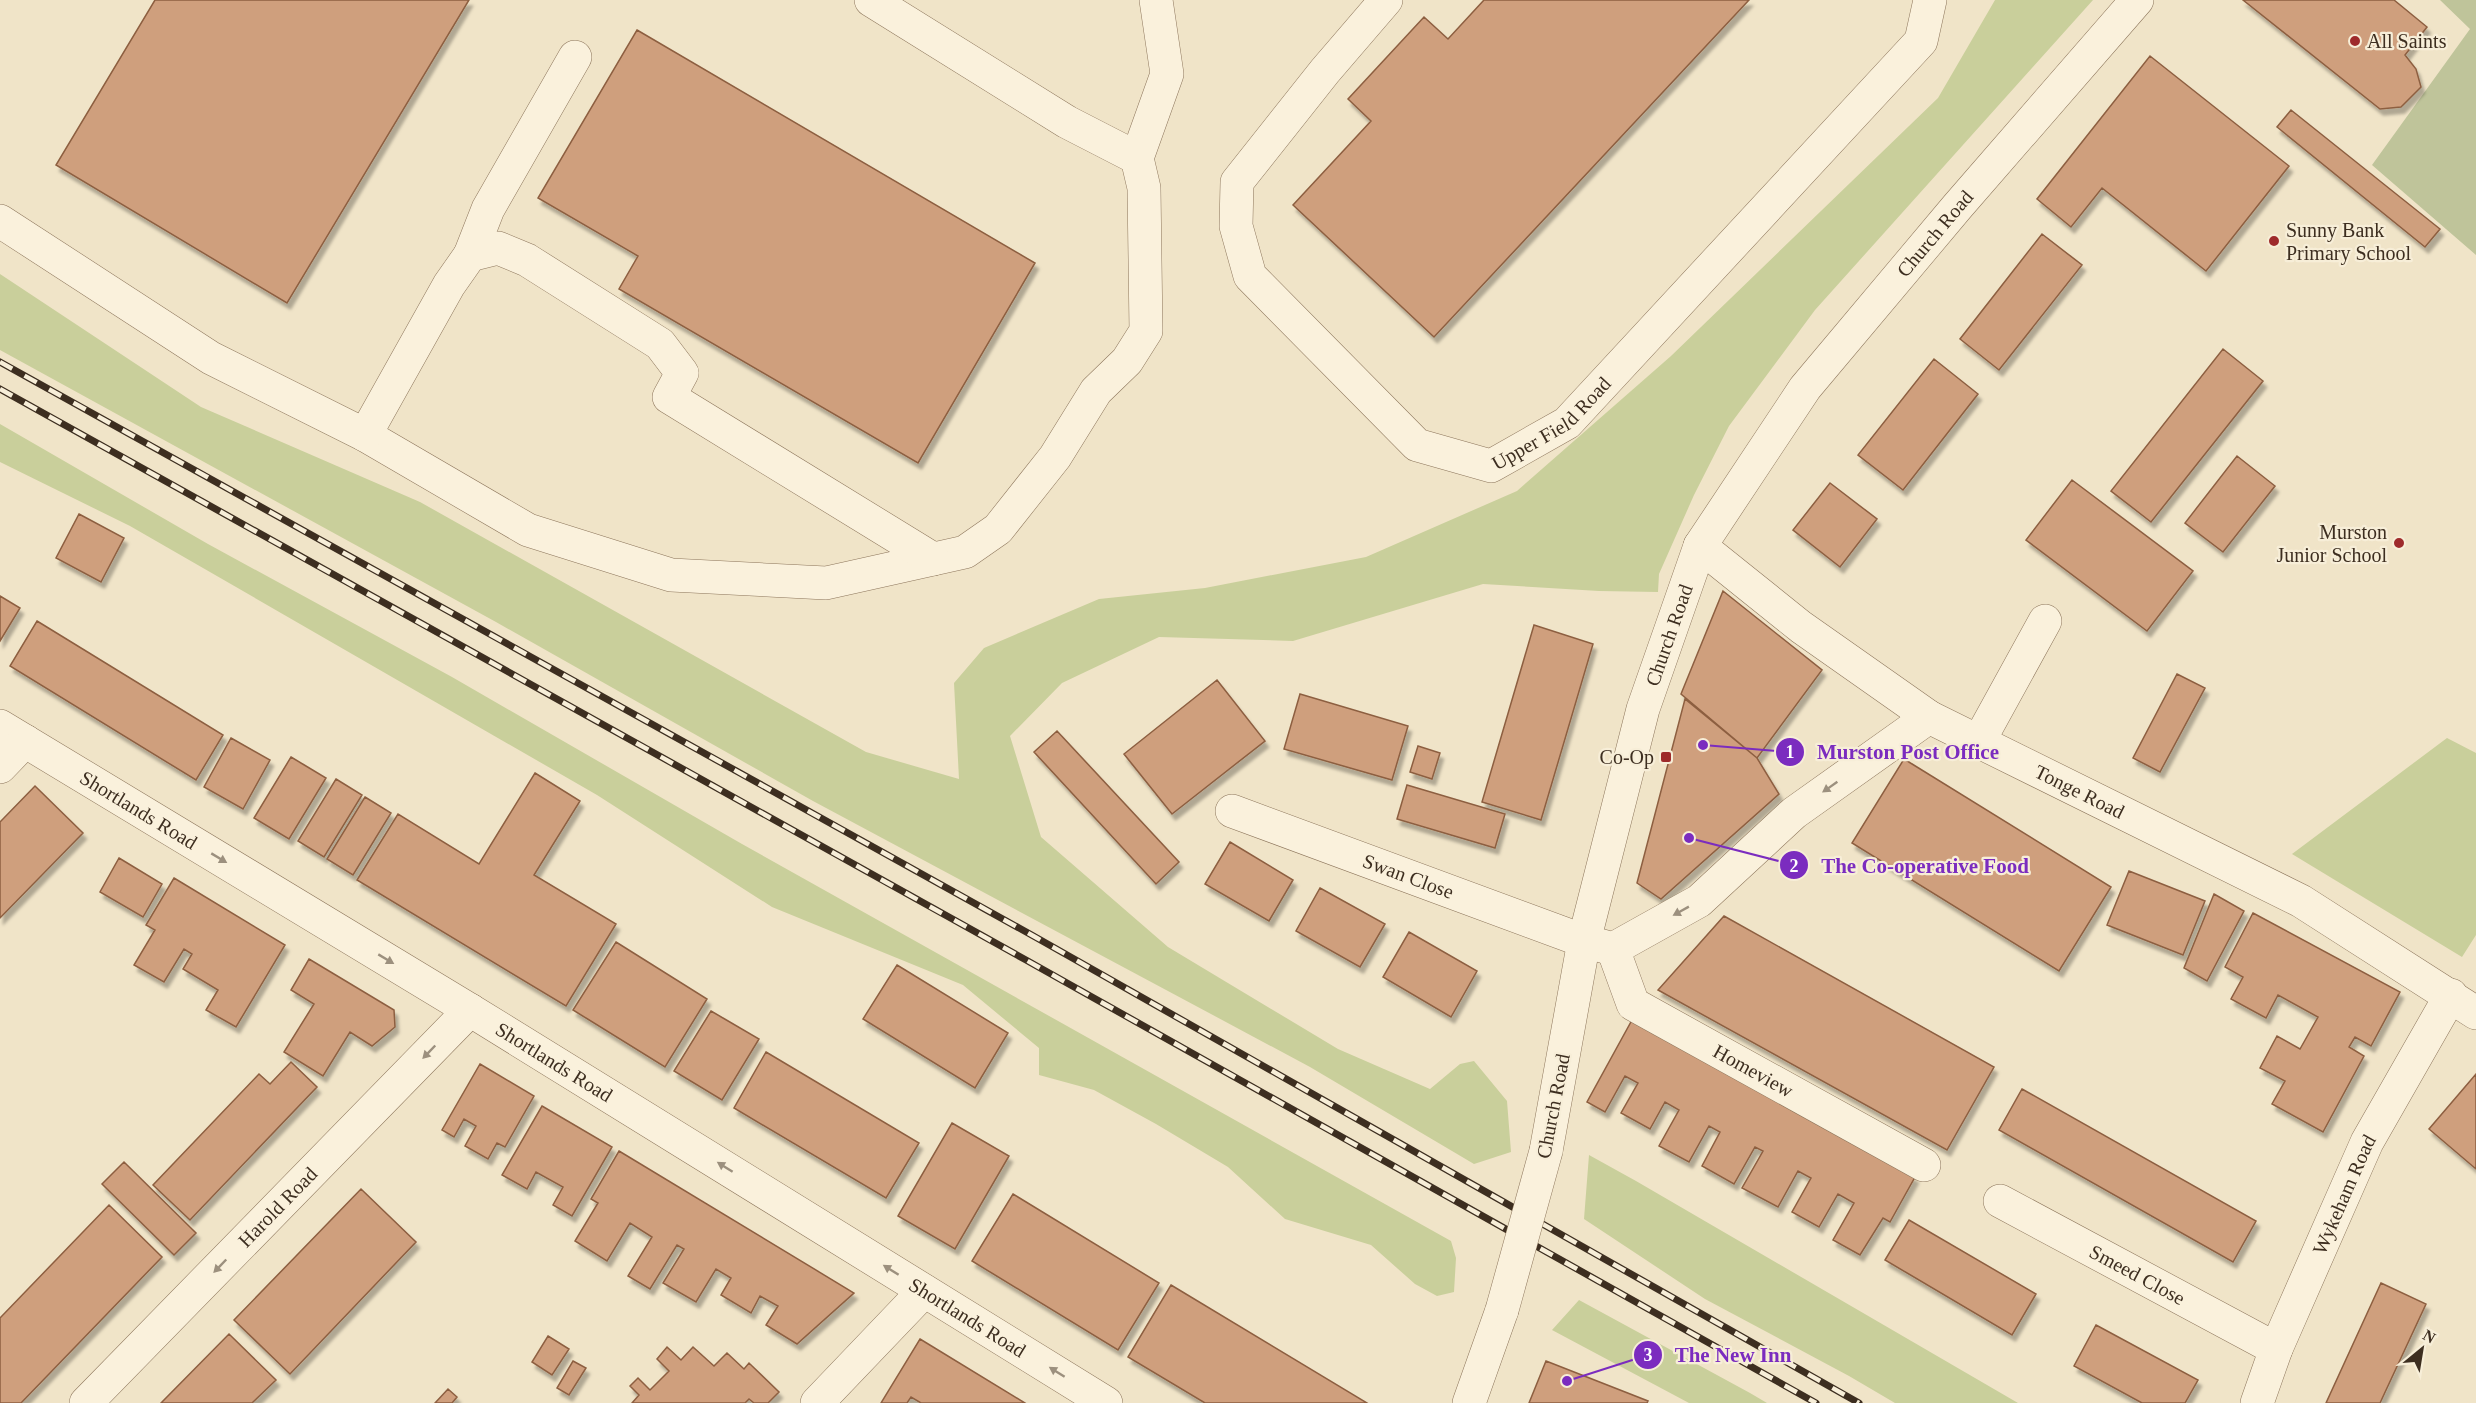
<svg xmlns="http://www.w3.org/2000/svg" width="2476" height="1403" viewBox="0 0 2476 1403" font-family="Georgia,serif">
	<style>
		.green { fill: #c9cf9b }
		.cemetery { fill: #bfc49a }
		.building { fill: #cf9f7d; stroke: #8d5f41; stroke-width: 1.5; filter: url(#shadow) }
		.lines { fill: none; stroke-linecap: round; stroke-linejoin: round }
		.minor-casing { stroke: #8d765c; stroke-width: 34 }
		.minor { stroke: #faf1dc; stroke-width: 33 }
		.rail-casing { stroke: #3d2e20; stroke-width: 7 }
		.rail { stroke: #f7eed8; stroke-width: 4.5; stroke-dasharray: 14; stroke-linecap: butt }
		.minor-bridge-casing { stroke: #8d765c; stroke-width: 34; stroke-linecap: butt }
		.minor-bridge { stroke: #faf1dc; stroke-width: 33 }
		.oneway { fill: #9c907e }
		.poi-dot { fill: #9e2a2b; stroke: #f7eed8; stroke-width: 2 }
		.labels { text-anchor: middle; stroke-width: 4.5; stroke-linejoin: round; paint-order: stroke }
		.poi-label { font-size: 20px; fill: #3d2e20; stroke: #f7eed8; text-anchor: start }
		.street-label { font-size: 20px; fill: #3d2e20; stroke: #f7eed8 }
		.leader { fill: none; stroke: #7b2cbf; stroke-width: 2 }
		.callout-dot { fill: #7b2cbf; stroke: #f7eed8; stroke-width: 2 }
		.mark-label { font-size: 18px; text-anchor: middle; font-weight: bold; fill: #fff }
		.callout-label { font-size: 21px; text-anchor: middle; font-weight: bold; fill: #7b2cbf; stroke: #f7eed8; stroke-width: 4.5; stroke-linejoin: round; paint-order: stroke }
	</style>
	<defs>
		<filter id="shadow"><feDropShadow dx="3.5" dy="6" stdDeviation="1.5" flood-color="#0004"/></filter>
	</defs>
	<rect width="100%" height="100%" fill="#f0e4c8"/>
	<!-- green -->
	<path class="green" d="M1995,0h98l-278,310 -86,116 -35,69 -35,79 -1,18 -59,-1 -116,-7 -190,57 -134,-4 -97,46 -52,53 31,101 127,110 170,102 92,40 30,-25 14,-3 33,40 4,51 -37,12 -164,-97 -497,-266 -317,-179 -496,-272v-76l201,133 219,95 446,250 93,27 -5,-96 30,-35 115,-49 106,-11 161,-31 151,-66 154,-135 267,-258z
		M0,424l208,120 244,133 290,167 709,397 5,17 -2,34 -17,4 -22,-12 -44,-39 -86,-26 -57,-52 -72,-43 -62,-34 -55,-15v-27l-76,-63 -191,-78 -175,-112 -467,-269 -130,-64z
		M2447,738l29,15v182l-14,22 -170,-103z
		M1589,1155l47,26 382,222h-123l-46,-27 -144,-77 -121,-80z
		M1579,1300l171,93 17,10h-78l-137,-73z"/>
	<!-- cemetery -->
	<path class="cemetery" d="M2440,0h36v255l-104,-90 98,-136z"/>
	<!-- building -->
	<path class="building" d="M155,0h314l-182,303 -231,-138z
		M1484,0h265l-315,337 -141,-132 78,-84 -23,-22 76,-82 24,22z
		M2243,0h151l33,27 -22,28 11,14 5,18 -20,20 -21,2z
		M637,30l398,233 -117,200 -299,-174 19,-33 -100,-58z
		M2150,56l139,110 -83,105 -104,-83 -31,39 -34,-28z
		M2291,110l149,119 -15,18 -148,-120z
		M2042,234l40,31 -83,105 -39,-31z
		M2223,349l40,32 -112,141 -40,-31z
		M1934,359l44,35 -75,96 -45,-35z
		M2237,456l38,30 -52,66 -38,-29z
		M2072,480l121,91 -46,60 -121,-91z
		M1830,483l47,36 -37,48 -47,-37z
		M79,514l45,24 -23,44 -45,-24z
		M1723,591l99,79 -65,88 -76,-64z
		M0,596l20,12 -20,33z
		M37,621l186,114 -27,45 -186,-114z
		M1534,625l59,19 -52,176 -59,-18z
		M2177,674l28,14 -45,84 -27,-14z
		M1217,680l48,61 -93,73 -48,-60z
		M1300,694l108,32 -16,54 -108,-31z
		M1685,699l72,59 22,36 -118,105 -24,-16z
		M1057,731l122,131 -23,22 -122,-132z
		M231,738l39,22 -27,49 -39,-22z
		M1418,746l22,7 -8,26 -22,-7z
		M291,757l35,21 -37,61 -35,-21z
		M1904,759l207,128 -52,84 -207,-128z
		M535,773l45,28 -46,74 82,49 -50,82 -209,-126 41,-66 81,50z
		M336,779l26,16 -38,62 -26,-16z
		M1407,785l98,29 -10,34 -98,-29z
		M35,786l48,47 -83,85v-96z
		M365,797l26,16 -38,62 -26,-16z
		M1230,842l63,38 -24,41 -64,-37z
		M119,858l43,26 -19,33 -43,-25z
		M2129,871l76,30 -22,54 -76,-30z
		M174,878l111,67 -49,82 -30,-17 12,-20 -35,-21 9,-15 -8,-5 -20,33 -30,-17 21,-35 -9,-5z
		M1320,888l65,36 -25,43 -64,-36z
		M2214,894l30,17 -37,70 -23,-13z
		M2253,913l147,79 -29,54 -16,-9 -6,10 15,9 -41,76 -51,-28 13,-23 -25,-13 17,-32 23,13 18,-32 -40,-22 -12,23 -35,-19 12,-22 -18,-10z
		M1724,916l270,151 -47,83 -289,-160z
		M1409,932l68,39 -26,46 -68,-40z
		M616,942l91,57 -42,68 -92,-57z
		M309,959l85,51 1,17 -23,19 -22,-14 -27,44 -39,-24 30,-48 -23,-14z
		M897,965l111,68 -33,55 -112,-69z
		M711,1011l48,28 -37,61 -48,-29z
		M1632,1020l283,157 -25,45 -7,-4 -23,37 -27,-15 21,-37 -16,-9 -19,33 -27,-15 19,-34 -13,-7 -20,36 -36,-19 21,-37 -8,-4 -21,37 -32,-18 18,-34 -11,-6 -20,36 -30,-16 20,-36 -14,-8 -15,27 -29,-16 17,-30 -13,-7 -20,36 -18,-10z
		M766,1052l153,91 -33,55 -152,-90z
		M291,1062l26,25 -127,133 -37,-35 106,-111 11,10z
		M480,1064l54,32 -29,51 -8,-4 -9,16 -23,-13 11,-20 -12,-7 -10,18 -12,-7z
		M2476,1074v95l-47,-40z
		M2022,1089l234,132 -23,41 -234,-132z
		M542,1106l70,41 -40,69 -19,-11 10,-18 -27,-15 -9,17 -25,-14z
		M952,1123l57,33 -54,93 -57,-33z
		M619,1151l235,142 -57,51 -31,-19 12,-19 -18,-10 -9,17 -30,-18 10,-17 -15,-9 -20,33 -33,-19 21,-34 -7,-4 -27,44 -22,-13 24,-39 -22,-14 -23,38 -32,-20 23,-38 -7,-4z
		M124,1162l72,71 -22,22 -72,-71z
		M361,1189l55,53 -126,132 -56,-54z
		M1013,1194l146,89 -41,67 -146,-89z
		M109,1205l53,52 -141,146h-21v-85z
		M1909,1220l127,74 -24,41 -127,-75z
		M2381,1283l45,21 -46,99h-54z
		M1171,1285l196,118h-162l-77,-46z
		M2096,1325l102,55 -13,23h-43l-68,-37z
		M229,1334l47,46 -24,23h-91z
		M548,1336l21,13 -17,26 -20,-13z
		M920,1339l105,64h-104l-10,-6 -4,6h-26z
		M667,1347l14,13 12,-13 21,19 13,-13 17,16 5,-6 30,29 -11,11h-14l-5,-4 -4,4h-113l7,-8 -9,-9 8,-8 12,12 19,-19 -12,-12z
		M573,1361l13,7 -17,27 -12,-7z
		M1546,1361l102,40 -1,2h-118z
		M448,1389l9,8 -5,6h-17z"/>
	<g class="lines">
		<!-- minor casing -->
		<g class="minor-casing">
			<g id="minor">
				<path id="s1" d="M1386,0l-61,71 -88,111 -1,44 14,50 167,169 74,21 76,-43 354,-382 9,-41"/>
				<path d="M1137,158l30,-84 -11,-74"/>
				<path d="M0,221l211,137 154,77 163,95 143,45 155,8 139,-31 33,-23 57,-72 41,-66 31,-30 19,-30 -2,-143 -7,-30 -70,-36 -196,-122"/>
				<path d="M470,255l18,-46 87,-152"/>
				<path d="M365,435l84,-150 21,-30 28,-7 29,12 133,84 22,29 -13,24 264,162"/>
				<path id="s2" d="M1700,546l101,81 128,90 372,184 175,112"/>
				<path id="s3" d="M0,726l470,284 636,393"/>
				<path d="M1979,741l66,-120"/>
				<path d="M0,767l25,-26"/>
				<path id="s4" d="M1232,811l352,130 29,8 86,-48 95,-88 135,-96"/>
				<path id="s5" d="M1613,949l20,55 291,161"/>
				<path id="s6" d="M1546,1151l38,-210 59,-232 57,-163 105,-158 152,-181 180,-207"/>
				<path id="s7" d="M2000,1201l276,148"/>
				<path id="s8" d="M86,1403l384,-393"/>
				<path d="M817,1403l107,-112"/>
				<path d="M1469,1403l33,-93"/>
				<path id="s9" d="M2257,1403l19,-54 91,-207 84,-147"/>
			</g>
		</g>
		<!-- minor -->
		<use href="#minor" class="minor"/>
		<!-- rail casing -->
		<g class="rail-casing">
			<path id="rail" d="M0,362l1037,576 822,465
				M0,389l1026,571 790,443"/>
		</g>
		<!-- rail -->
		<use href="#rail" class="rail"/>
		<!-- minor-bridge casing -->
		<g class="minor-bridge-casing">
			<path id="minor-bridge" d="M1502,1310l44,-159"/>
		</g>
		<!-- minor-bridge -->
		<use href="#minor-bridge" class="minor-bridge"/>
	</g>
	<!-- one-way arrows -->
	<defs><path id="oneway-solid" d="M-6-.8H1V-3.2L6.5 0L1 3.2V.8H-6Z" transform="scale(1.5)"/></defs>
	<g class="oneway">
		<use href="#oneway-solid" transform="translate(1830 787) rotate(145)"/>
		<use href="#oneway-solid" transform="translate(219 858) rotate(31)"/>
		<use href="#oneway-solid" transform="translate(1681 911) rotate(151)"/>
		<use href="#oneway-solid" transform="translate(386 959) rotate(31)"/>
		<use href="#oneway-solid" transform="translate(429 1052) rotate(134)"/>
		<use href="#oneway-solid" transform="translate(725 1167) rotate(-148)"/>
		<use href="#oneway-solid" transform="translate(220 1266) rotate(134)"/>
		<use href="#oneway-solid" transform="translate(891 1270) rotate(-148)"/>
		<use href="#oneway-solid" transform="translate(1057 1372) rotate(-148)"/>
	</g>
	<!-- markers -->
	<g class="poi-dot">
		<circle cx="2355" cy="41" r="6"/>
		<circle cx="2274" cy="241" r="6"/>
		<circle cx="2399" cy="543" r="6"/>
		<rect x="1660" y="751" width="12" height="12" rx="3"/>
	</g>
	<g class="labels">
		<!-- poi labels -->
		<g class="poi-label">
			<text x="2367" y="48">All Saints</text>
			<text x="2286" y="237">Sunny Bank<tspan x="2286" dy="23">Primary School</tspan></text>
			<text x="2387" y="539" text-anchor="end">Murston<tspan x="2387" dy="23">Junior School</tspan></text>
			<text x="1654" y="764" text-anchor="end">Co-Op</text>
		</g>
		<!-- street labels -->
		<g class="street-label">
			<text dy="7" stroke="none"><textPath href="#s6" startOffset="1017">Church Road</textPath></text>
			<text dy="7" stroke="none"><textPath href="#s1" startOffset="720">Upper Field Road</textPath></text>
			<text dy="7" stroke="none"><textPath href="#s6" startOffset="531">Church Road</textPath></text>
			<text dy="7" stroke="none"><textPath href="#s2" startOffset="454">Tonge Road</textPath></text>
			<text dy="7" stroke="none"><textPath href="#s3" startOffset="162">Shortlands Road</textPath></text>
			<text dy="7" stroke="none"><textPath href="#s4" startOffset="188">Swan Close</textPath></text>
			<text dy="7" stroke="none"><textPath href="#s3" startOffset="648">Shortlands Road</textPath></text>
			<text dy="7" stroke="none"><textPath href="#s5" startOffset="196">Homeview</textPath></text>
			<text transform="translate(1553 1106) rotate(-79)" y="7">Church Road</text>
			<text dy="7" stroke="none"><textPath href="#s9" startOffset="226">Wykeham Road</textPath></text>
			<text dy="7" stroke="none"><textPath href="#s8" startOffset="274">Harold Road</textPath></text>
			<text dy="7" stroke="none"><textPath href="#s7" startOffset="156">Smeed Close</textPath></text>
			<text dy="7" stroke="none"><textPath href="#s3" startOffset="1134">Shortlands Road</textPath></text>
		</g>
	</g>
	<!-- callouts -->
	<path class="leader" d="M1703 745L1790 752M1689 838L1794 865M1567 1381L1648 1355"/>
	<g class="callout-dot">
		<circle cx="1703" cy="745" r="6"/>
		<circle cx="1689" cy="838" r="6"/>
		<circle cx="1567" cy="1381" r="6"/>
		<circle cx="1790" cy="752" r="15"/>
		<circle cx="1794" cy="865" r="15"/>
		<circle cx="1648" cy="1355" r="15"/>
	</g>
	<g class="mark-label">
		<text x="1790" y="758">1</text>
		<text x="1794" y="872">2</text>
		<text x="1648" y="1361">3</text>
	</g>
	<g class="callout-label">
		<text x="1908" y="759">Murston Post Office</text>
		<text x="1925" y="873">The Co-operative Food</text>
		<text x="1733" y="1362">The New Inn</text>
	</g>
	<!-- north arrow -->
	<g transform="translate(2422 1349) rotate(30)" stroke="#f7eed8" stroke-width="4.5" paint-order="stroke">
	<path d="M0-4.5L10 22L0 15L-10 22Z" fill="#3d2e20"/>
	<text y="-9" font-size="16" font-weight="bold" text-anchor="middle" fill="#3d2e20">N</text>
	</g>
</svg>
